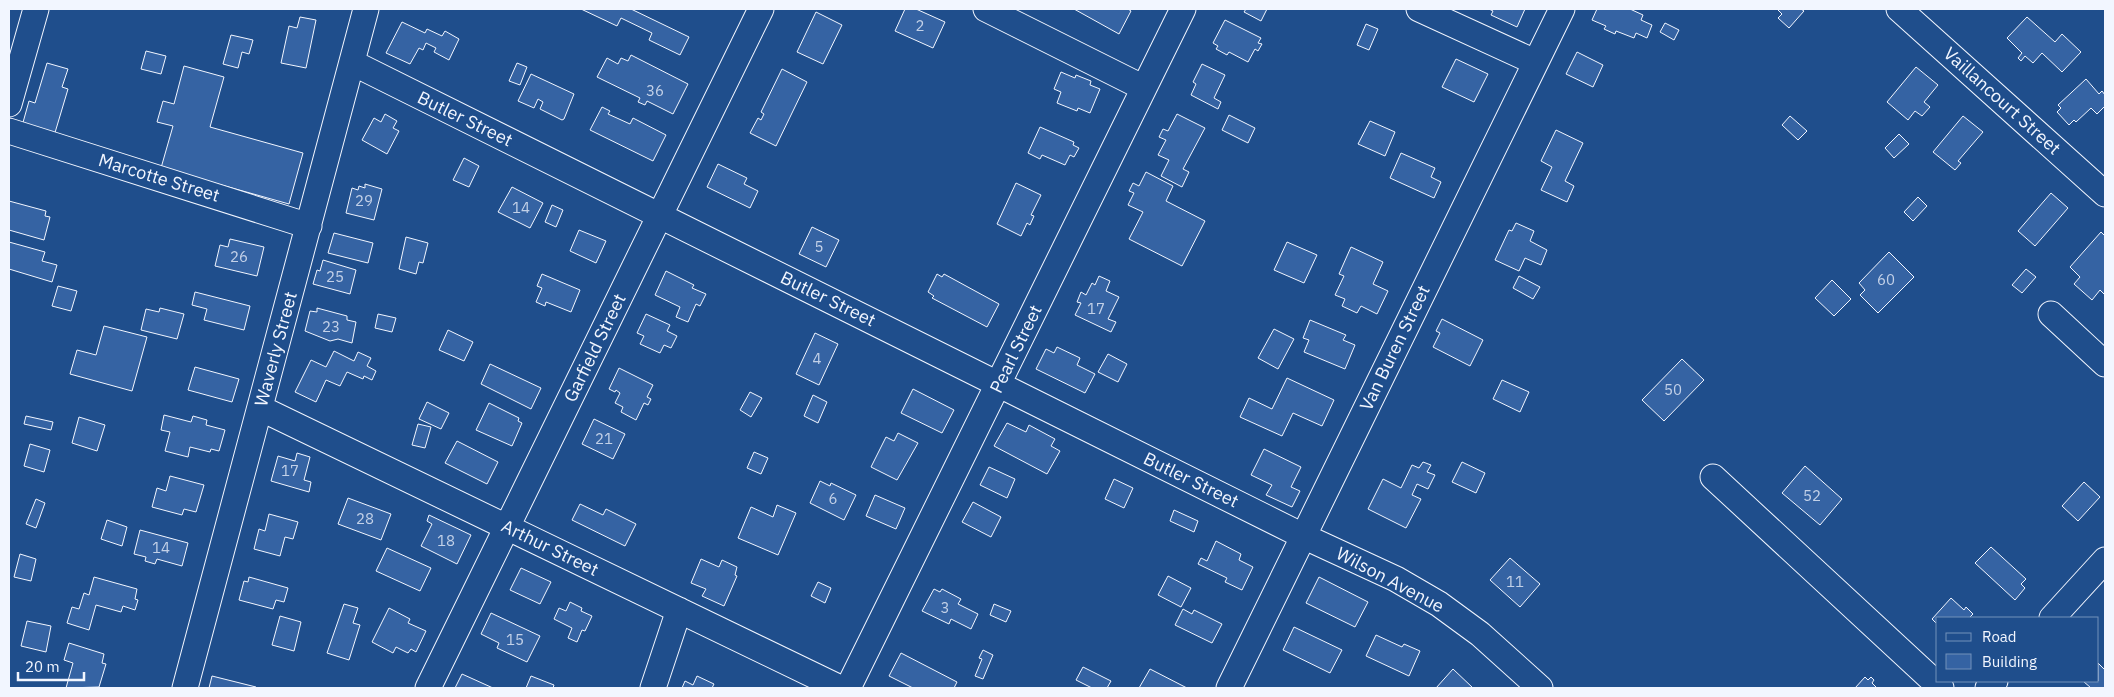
<svg xmlns="http://www.w3.org/2000/svg" width="2114" height="697" viewBox="0 0 2114 697" font-family="'IBM Plex Sans',sans-serif">
	<style>
		.building { fill: #3563a3; stroke: #f2f6ff }
		.lines { fill: none; stroke-linecap: round; stroke-linejoin: round }
		.minor-casing { stroke: #f2f6ff; stroke-width: 27 }
		.minor { stroke: #1f4e8c; stroke-width: 25 }
		.labels { text-anchor: middle; stroke-width: 4; stroke-linejoin: round; paint-order: stroke }
		.number-label { font-size: 15px; fill: #c3d1e8 }
		.street-label { font-size: 18px; fill: #f2f6ff; stroke: #1f4e8c }
	</style>
	<rect width="100%" height="100%" fill="#1f4e8c"/>
	<!-- building -->
	<path class="building" d="M581,9h50l58,28 -9,18 -31,-15 3,-7 -31,-15 -4,8z
		M905,9h11l29,13 -12,26 -38,-17z
		M1074,9h54l3,2 -12,23z
		M1246,9h21l-6,12 -17,-9z
		M1489,9h36l-8,18 -26,-12 2,-4z
		M1597,9h33l13,6 -2,5 11,5 -5,13 -11,-5 -2,5 -18,-7 -1,3 -11,-5 2,-3 -14,-6z
		M1777,9h24l3,2 -15,17 -11,-10 4,-4z
		M816,12l26,13 -19,39 -26,-12z
		M300,17l16,3 -10,48 -25,-5 8,-37 8,2z
		M2027,17l28,25 7,-8 19,18 -19,20 -20,-19 -9,10 -8,-7 -4,5 -3,-3 4,-5 -15,-15z
		M1225,20l36,18 -3,5 4,1 -4,7 -3,-2 -7,13 -19,-10 -2,3 -11,-6 2,-3 -5,-3z
		M402,22l23,11 2,-4 15,7 3,-5 14,8 -10,21 -15,-8 2,-4 -10,-5 -3,7 -4,-2 -9,16 -24,-11z
		M1665,23l14,7 -5,10 -14,-8z
		M1366,24l12,5 -9,21 -12,-5z
		M231,35l22,5 -4,14 -7,-2 -4,16 -15,-4z
		M146,51l20,5 -5,18 -20,-5z
		M1577,52l26,13 -10,22 -27,-13z
		M631,55l57,29 -15,30 -26,-13 -2,4 -7,-3 2,-4 -43,-21 10,-19 11,6 3,-6 7,3z
		M1456,59l32,15 -14,28 -32,-15z
		M47,63l21,6 -6,18 6,2 -14,47 -32,-10 7,-25 6,2z
		M517,63l10,4 -7,18 -11,-4z
		M1202,64l23,11 -11,23 7,4 -3,7 -27,-14 5,-11 -3,-2z
		M184,66l40,11 -14,50 93,26 -14,51 -128,-36 12,-42 -16,-4 6,-21 11,3z
		M1916,67l22,18 -14,17 6,5 -8,9 -7,-5 -7,9 -21,-18z
		M782,69l25,13 -31,64 -26,-13 8,-15 3,2 3,-6 -3,-2z
		M1061,72l14,6 1,-3 15,6 -1,4 10,4 -10,24 -12,-5 -1,3 -20,-8 4,-11 -7,-3z
		M531,74l43,20 -10,25 -2,1 -22,-11 3,-7 -5,-3 -4,9 -16,-7z
		M2086,79l13,15 3,-3 3,4v11l-8,8 -6,-6 -15,14 -2,-2 -5,5 -12,-13 4,-4 -3,-3z
		M602,107l8,4 -2,3 22,10 3,-6 33,17 -13,26 -63,-31z
		M385,114l12,7 -4,7 6,3 -12,23 -25,-14 12,-22 7,4z
		M1177,114l28,14 -22,41 6,3 -7,15 -21,-11 8,-16 -11,-5 8,-15 -7,-3 4,-8 5,2z
		M1229,115l26,13 -7,15 -26,-13z
		M1790,116l17,15 -9,9 -16,-15z
		M1963,116l20,16 -25,29 3,2 -6,7 -22,-18z
		M1370,121l25,11 -10,24 -27,-12z
		M1040,127l34,15 -1,3 6,3 -5,9 -4,-2 -5,10 -23,-10 -2,4 -12,-6z
		M1556,130l27,13 -18,38 9,5 -7,16 -26,-12 11,-23 -11,-6z
		M1899,134l10,10 -15,14 -9,-10z
		M1401,153l34,15 -4,9 10,5 -7,16 -44,-20z
		M464,158l15,8 -10,21 -16,-7z
		M718,164l29,14 -3,6 14,7 -8,17 -43,-21z
		M1146,172l27,14 -7,15 39,20 -23,45 -53,-27 14,-27 -15,-7 6,-12 -5,-2 4,-8 6,3z
		M1016,183l25,12 -10,20 3,1 -4,9 -3,-2 -6,13 -24,-12z
		M365,184l17,5 -8,31 -28,-7 6,-25 6,2 1,-4 6,2z
		M512,187l31,16 -13,25 -32,-16z
		M2051,193l17,15 -33,38 -17,-15z
		M1918,197l9,9 -14,15 -9,-9z
		M9,201l37,10 -1,5 5,1 -6,23 -35,-10z
		M552,205l11,5 -7,17 -11,-5z
		M1516,223l18,8 -4,10 17,9 -6,15 -16,-7 -6,13 -24,-11 14,-30 3,1z
		M812,227l27,13 -13,27 -27,-13z
		M579,230l27,11 -10,22 -26,-12z
		M2101,232l4,4v59l-5,-5 -8,10 -18,-16 6,-7 -10,-10z
		M334,233l39,10 -5,20 -40,-10z
		M406,237l22,6 -5,20 -4,-1 -3,12 -17,-5z
		M230,239l34,8 -7,29 -42,-10 5,-21 8,2z
		M9,242l36,10 -3,9 15,4 -5,17 -43,-13z
		M1287,242l30,13 -13,28 -30,-13z
		M1351,247l32,15 -10,22 15,7 -11,23 -16,-8 -4,7 -15,-7 3,-7 -10,-4 9,-19 -5,-2z
		M1889,252l25,25 -36,36 -18,-18 5,-5 -6,-7z
		M323,260l33,10 -6,24 -37,-10 4,-14 3,1z
		M2026,269l10,8 -14,16 -10,-8z
		M666,271l28,14 -2,3 14,6 -6,12 -4,-2 -8,18 -12,-5 4,-10 -25,-12z
		M542,274l38,16 -9,22 -25,-10 -1,4 -9,-4 6,-14 -5,-2z
		M937,274l5,3 2,-3 55,30 -12,23 -55,-29 2,-2 -6,-4z
		M1099,276l11,5 -4,10 13,6 -11,22 8,3 -5,10 -36,-17 6,-12 -4,-1 4,-10 5,3 6,-12 3,2z
		M1519,276l21,11 -7,12 -20,-11z
		M1832,280l19,19 -17,17 -19,-18z
		M58,286l19,5 -6,20 -19,-5z
		M195,292l55,14 -6,24 -40,-10 3,-11 -15,-4z
		M160,308l24,6 -7,25 -36,-9 5,-21 13,3z
		M317,308l30,8v4l9,2 -4,21 -14,-4 -8,2 -25,-10 5,-20 7,1z
		M378,314l18,4 -4,14 -17,-4z
		M646,314l24,11 -3,6 10,5 -6,12 -7,-3 -4,8 -20,-9 4,-8 -7,-3z
		M1442,319l41,21 -13,26 -37,-19 7,-14 -4,-2z
		M1310,320l36,15 -3,5 12,5 -10,24 -41,-17 5,-12 -6,-2z
		M104,326l43,11 -15,54 -62,-17 7,-24 19,5z
		M1274,329l20,10 -16,30 -20,-11z
		M448,330l25,12 -9,19 -25,-11z
		M815,333l23,11 -19,41 -23,-11z
		M1057,347l23,11 -3,7 18,9 -10,19 -49,-24 10,-20 8,4z
		M334,351l20,10 4,-9 13,6 -4,8 9,5 -4,9 -8,-4 -1,3 -16,-7 -7,14 -14,-6 -10,22 -21,-10 16,-32 15,7z
		M1108,354l19,10 -9,18 -20,-10z
		M1682,359l22,21 -40,41 -22,-21z
		M490,364l51,24 -10,21 -50,-25z
		M195,367l44,12 -7,23 -44,-12z
		M619,368l34,17 -6,12 4,2 -3,6 -4,-2 -8,17 -15,-8 2,-5 -8,-4 5,-10 -4,-3 -1,2 -6,-3z
		M1287,378l47,22 -12,26 -29,-13 -11,23 -42,-19 9,-19 23,11z
		M1502,380l27,12 -9,20 -27,-13z
		M913,389l41,21 -12,23 -41,-20z
		M750,392l12,6 -11,19 -11,-7z
		M813,395l14,7 -9,21 -14,-7z
		M427,402l22,11 -8,16 -22,-10z
		M489,403l30,15 -1,3 4,2 -10,23 -36,-16z
		M164,415l27,7 2,-6 14,4 -1,5 19,5 -6,21 -8,-2 -1,3 -20,-5 -2,10 -23,-6 5,-19 -9,-2z
		M26,416l27,6 -2,8 -27,-6z
		M79,417l26,8 -8,26 -25,-8z
		M594,419l31,15 -12,25 -31,-15z
		M1007,423l19,9 3,-7 26,14 -4,7 9,5 -13,23 -53,-28z
		M418,424l13,3 -6,21 -13,-3z
		M898,433l20,10 -21,37 -26,-13 15,-30 8,4z
		M457,441l41,21 -11,22 -42,-21z
		M30,444l20,6 -6,22 -20,-6z
		M1264,449l37,18 -10,20 9,4 -8,16 -26,-12 6,-10 -21,-10z
		M754,452l14,6 -7,16 -14,-6z
		M297,453l13,4 -6,23 7,2 -2,10 -38,-11 7,-25 17,5z
		M1423,462l8,3 -4,7 8,3 -7,14 -11,-5 -5,11 9,4 -15,29 -38,-19 15,-30 18,9 11,-23 7,3z
		M1462,462l23,11 -9,20 -24,-11z
		M1805,466l37,33 -22,26 -38,-32z
		M989,467l26,12 -8,19 -27,-13z
		M170,476l34,9 -8,27 -12,-3 -2,6 -30,-8 5,-19 9,3z
		M1114,479l19,9 -9,20 -19,-9z
		M820,481l10,5 1,-3 25,12 -12,25 -34,-17z
		M2084,482l16,15 -22,24 -16,-15z
		M875,495l30,13 -9,21 -30,-13z
		M348,498l43,16 -10,26 -43,-16z
		M36,499l9,4 -9,25 -10,-4z
		M973,502l28,15 -10,20 -29,-15z
		M580,504l23,11 3,-6 30,15 -11,22 -53,-26z
		M777,505l19,8 -18,42 -40,-17 13,-31 22,10z
		M1174,510l24,11 -4,11 -24,-11z
		M269,514l29,8 -5,17 -8,-2 -5,19 -26,-7 5,-20 6,2z
		M429,515l42,20 -14,29 -36,-18 11,-22 -5,-3z
		M107,520l20,7 -5,19 -21,-7z
		M140,530l48,13 -6,23 -25,-7 -2,5 -10,-3 1,-4 -12,-3z
		M1216,541l25,13 -2,6 14,7 -11,23 -17,-8 2,-4 -29,-14 3,-6 6,3z
		M1991,547l35,32 -5,5 4,4 -10,12 -40,-37z
		M387,548l44,20 -11,23 -44,-20z
		M20,554l16,5 -5,22 -17,-4z
		M1510,558l30,26 -20,23 -30,-27z
		M701,559l18,8 3,-7 15,7 -2,8 2,1 -13,30 -22,-10 4,-7 -15,-6z
		M521,568l30,14 -11,22 -30,-14z
		M1168,576l23,12 -10,19 -23,-12z
		M94,577l43,12 -2,10 3,1 -3,10 -12,-4 -2,6 -25,-7 -7,25 -22,-7 5,-16 7,2 5,-16 5,2z
		M249,577l39,11 -4,14 -8,-2 -3,9 -34,-9 5,-19 4,1z
		M1319,577l49,25 -13,25 -49,-24z
		M818,582l13,6 -6,15 -14,-7z
		M934,589l6,3 2,-3 19,10 -3,5 20,10 -7,15 -20,-10 -2,5 -27,-13z
		M1951,598l13,12 2,-3 7,7 -3,3 1,1h-33v7l-6,-6z
		M570,602l12,6 -1,3 11,5 -7,15 -3,-1 -5,12 -9,-4 4,-10 -18,-9 5,-11 7,3z
		M344,604l14,4 -5,15 7,2 -11,35 -22,-7z
		M994,604l17,7 -5,11 -16,-7z
		M389,608l21,11 -2,4 18,8 -10,21 -5,-3 -3,4 -12,-6 -3,6 -21,-11z
		M1183,609l9,5 2,-4 28,14 -10,19 -37,-18z
		M491,613l49,23 -13,26 -30,-14 2,-5 -18,-9z
		M280,616l21,6 -7,29 -22,-6z
		M27,621l24,5 -5,26 -25,-6z
		M1294,627l48,23 -12,23 -47,-23z
		M1376,635l26,12 2,-3 16,7 -11,25 -43,-20z
		M69,643l35,11 -2,9 4,1 -7,23 -33,1 7,-25 -9,-3z
		M983,650l10,5 -10,24 -8,-3 7,-17 -3,-1z
		M901,653l56,29 -3,6h-41l-24,-12z
		M2098,663l7,7v18h-14l-8,-7h15z
		M1083,667l28,14 -4,7h-15l-16,-8z
		M1150,669l37,19h-48z
		M1453,669l20,19h-37z
		M462,674l31,14h-38z
		M212,676l44,11v1h-47z
		M531,676l23,9 -1,3h-27z
		M697,676l17,8 -2,4h-30l3,-7 8,4z
		M1865,677l3,3 3,-3 3,3 -2,3 5,5h-22z"/>
	<g class="lines">
		<!-- minor casing -->
		<g class="minor-casing">
			<path id="minor" d="M986,9l158,79
				M1419,9l116,53
				M1899,9l206,185
				M353,63l950,473 93,43 43,25 41,30 60,54
				M9,104l27,-95
				M9,131l300,95
				M2051,314l54,50
				M260,408l580,280
				M1713,477l228,211
				M2052,618l53,-58
				M185,688l181,-679
				M428,688l333,-679
				M653,688l26,-78
				M848,688l335,-679
				M1229,688l333,-679
				M1988,688l7,-7"/>
		</g>
		<!-- minor -->
		<use href="#minor" class="minor"/>
	</g>
	<g class="labels">
		<!-- number labels -->
		<g class="number-label">
			<text x="920" y="31">2</text>
			<text x="655" y="96">36</text>
			<text x="364" y="206">29</text>
			<text x="521" y="213">14</text>
			<text x="819" y="252">5</text>
			<text x="239" y="262">26</text>
			<text x="335" y="282">25</text>
			<text x="1886" y="285">60</text>
			<text x="1096" y="314">17</text>
			<text x="331" y="332">23</text>
			<text x="817" y="364">4</text>
			<text x="1673" y="395">50</text>
			<text x="604" y="444">21</text>
			<text x="290" y="476">17</text>
			<text x="1812" y="501">52</text>
			<text x="833" y="504">6</text>
			<text x="365" y="524">28</text>
			<text x="446" y="546">18</text>
			<text x="161" y="553">14</text>
			<text x="1515" y="587">11</text>
			<text x="945" y="613">3</text>
			<text x="515" y="645">15</text>
		</g>
		<!-- street labels -->
		<g class="street-label">
			<text transform="translate(2002 101) rotate(42)" y="6">Vaillancourt Street</text>
			<text transform="translate(465 119) rotate(26)" y="6">Butler Street</text>
			<text transform="translate(159 178) rotate(17)" y="6">Marcotte Street</text>
			<text transform="translate(828 299) rotate(26)" y="6">Butler Street</text>
			<text transform="translate(595 348) rotate(-64)" y="6">Garfield Street</text>
			<text transform="translate(1395 348) rotate(-64)" y="6">Van Buren Street</text>
			<text transform="translate(276 349) rotate(-75)" y="6">Waverly Street</text>
			<text transform="translate(1016 349) rotate(-64)" y="6">Pearl Street</text>
			<text transform="translate(1191 480) rotate(26)" y="6">Butler Street</text>
			<text transform="translate(550 548) rotate(26)" y="6">Arthur Street</text>
			<text transform="translate(1390 580) rotate(28)" y="6">Wilson Avenue</text>
		</g>
	</g>
	<!-- border -->
	<rect width="2114" height="697" fill="none" stroke="#f2f6ff" stroke-width="20"/>
	<!-- legend -->
	<rect x="1936" y="617" width="162" height="65" fill="#1f4e8c" stroke="#7391ba"/>
	<rect x="1946" y="633" width="25" height="8" fill="#1f4e8c" stroke="#7391ba"/>
	<text x="1982" y="642" font-size="15" fill="#f2f6ff">Road</text>
	<rect x="1946" y="654" width="25" height="15" fill="#3563a3" stroke="#7391ba"/>
	<text x="1982" y="667" font-size="15" fill="#f2f6ff">Building</text>
	<!-- scale -->
	<path d="M18 672v8h66v-8" fill="none" stroke="#f2f6ff" stroke-width="2.5"/>
	<text x="25" y="672" font-size="15" fill="#f2f6ff" stroke="#1f4e8c" stroke-width="4" paint-order="stroke">20 m</text>
</svg>
